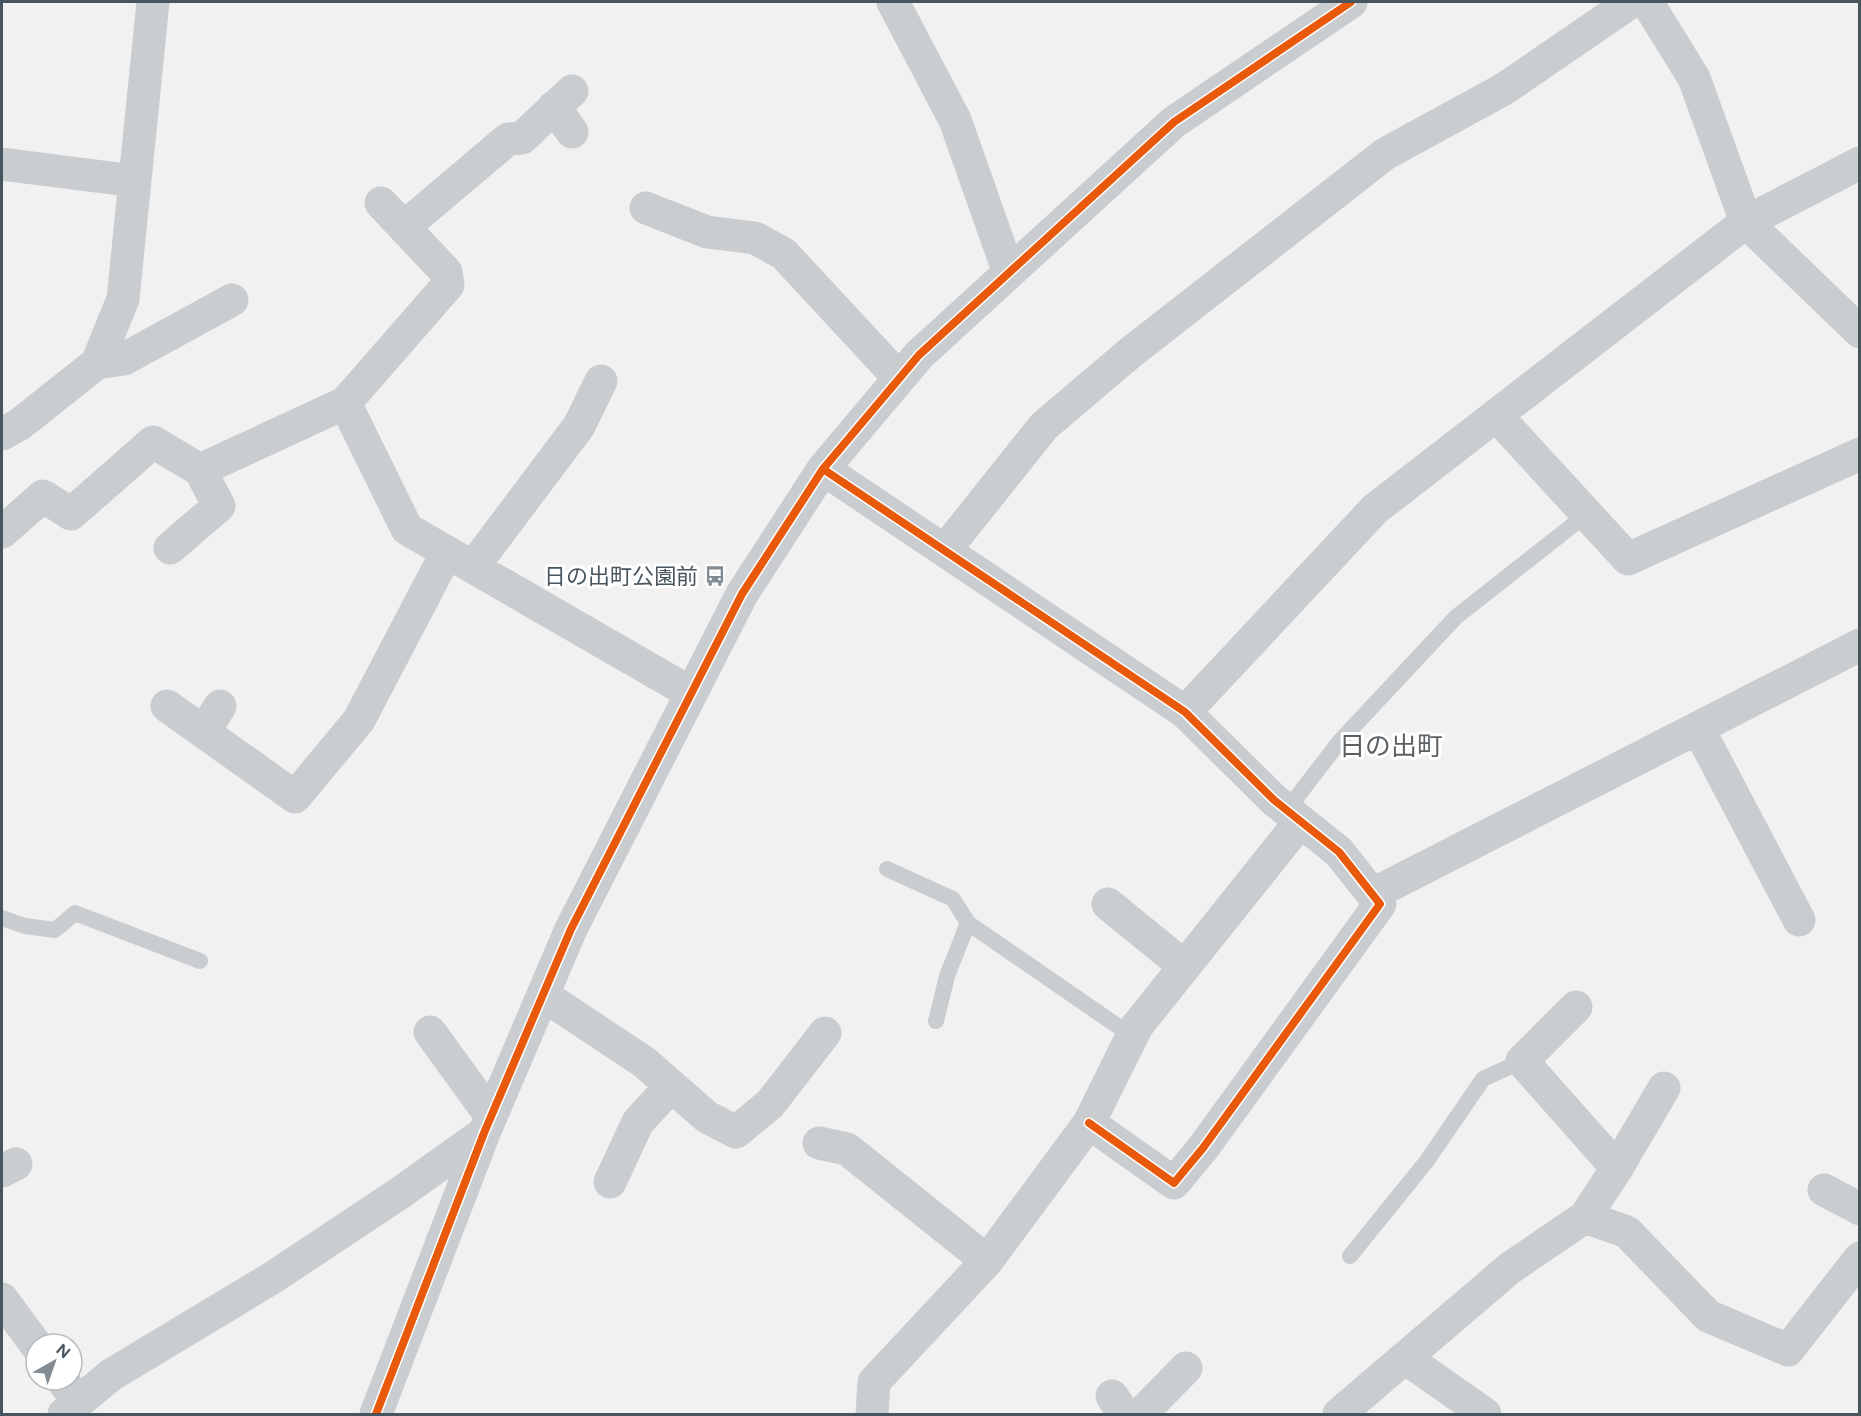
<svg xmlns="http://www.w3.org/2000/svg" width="1861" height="1416" viewBox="0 0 1861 1416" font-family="Figtree,'Noto Sans JP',sans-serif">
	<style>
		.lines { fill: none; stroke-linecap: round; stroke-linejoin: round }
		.lane { stroke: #cacdd0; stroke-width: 16 }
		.street { stroke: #cacdd0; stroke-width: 33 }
		.cycleway-casing { stroke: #fff; stroke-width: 11 }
		.cycleway { stroke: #e8590c; stroke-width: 8 }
		.labels { text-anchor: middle; stroke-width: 6; stroke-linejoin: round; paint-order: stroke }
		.poi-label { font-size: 22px; fill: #47555f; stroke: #fff; text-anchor: end }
		.quarter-label { font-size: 26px; fill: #5c6165; stroke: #fff }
	</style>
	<rect width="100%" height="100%" fill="#f2f1f1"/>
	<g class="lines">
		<!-- lane -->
		<path class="lane" d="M1286,811l54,-70 116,-124 131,-103
			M887,869l66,30 15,24 164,113
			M2,918l23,8 30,4 20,-17 125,48
			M936,1021l11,-45 21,-53
			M1350,1256l76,-94 57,-83 39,-18"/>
		<!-- street -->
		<path class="street" d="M893,2l62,118 54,153
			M554,107l18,25
			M1860,163l-114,59 114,110
			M2,164l133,17
			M646,208l61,24 48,6 29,16 115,124
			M404,227l104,-88 14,-1 50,-47
			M97,363l27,-4 108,-59
			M345,403l103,-118 -2,-13 -65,-69
			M1496,415l132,144 232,-105
			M2,434l18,-10 77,-61 26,-64 30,-297
			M823,469l362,243 89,88 65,52 41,52 -177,244 -29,35 -85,-60
			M2,532l41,-36 28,18 82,-72 47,28 145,-67 62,126 284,164
			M170,548l49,-42 -19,-36
			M945,550l99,-124 86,-73 255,-199 119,-65 127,-87
			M473,567l106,-141 22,-45
			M167,706l128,91 64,-77 88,-168
			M1185,712l190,-203 371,-287 -52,-144 -47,-76
			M1698,728l101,192
			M204,732l16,-26
			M1373,894l487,-249
			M1108,904l76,62
			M543,995l101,67 63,55 29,15 34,-28 55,-71
			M1576,1007l-54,54 95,107 -32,49
			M430,1032l61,84
			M819,1143l28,6 140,112
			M1617,1168l47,-80
			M2,1171l14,-7
			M610,1182l28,-60 33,-36
			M1824,1190l36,19
			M2,1299l34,46
			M1405,1358l80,56
			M62,1380l17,22
			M1112,1396l12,18
			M64,1414l47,-39 161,-97 128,-85 84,-60
			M376,1414l108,-281 87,-204 171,-335 81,-125 96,-114 255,-233 177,-120
			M872,1414l2,-32 113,-121 102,-138 48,-97 163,-204
			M1141,1414l45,-46
			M1339,1414l171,-146 75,-51 42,15 81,84 80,34 72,-92"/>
		<!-- cycleway casing -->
		<g class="cycleway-casing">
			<path id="cycleway" d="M823,469l362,243 89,88 65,52 41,52 -177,244 -29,35 -85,-60
				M376,1414l108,-281 87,-204 171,-335 81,-125 96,-114 255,-233 177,-120"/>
		</g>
		<!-- cycleway -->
		<use href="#cycleway" class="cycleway"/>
	</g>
	<!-- icons -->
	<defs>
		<g id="bus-bare" transform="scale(1.62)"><path d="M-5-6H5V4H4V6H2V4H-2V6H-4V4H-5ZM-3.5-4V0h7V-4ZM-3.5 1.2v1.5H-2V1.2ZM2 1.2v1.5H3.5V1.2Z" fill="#838c92" stroke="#fff" stroke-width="2.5" paint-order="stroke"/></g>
	</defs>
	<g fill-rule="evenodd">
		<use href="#bus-bare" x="715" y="576"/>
	</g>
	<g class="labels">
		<!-- poi labels -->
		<g class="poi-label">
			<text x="698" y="584">日の出町公園前</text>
		</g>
		<!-- quarter labels -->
		<g class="quarter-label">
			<text x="1391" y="755">日の出町</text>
		</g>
	</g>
	<!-- border -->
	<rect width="1861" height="1416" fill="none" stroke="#47555f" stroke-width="6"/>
	<!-- north arrow -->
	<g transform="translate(54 1362) rotate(40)"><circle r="28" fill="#ffffff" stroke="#b5bbbf" stroke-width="1.5"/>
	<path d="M0-4.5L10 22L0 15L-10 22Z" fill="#838c92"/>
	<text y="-9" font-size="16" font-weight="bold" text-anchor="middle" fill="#47555f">N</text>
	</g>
</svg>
